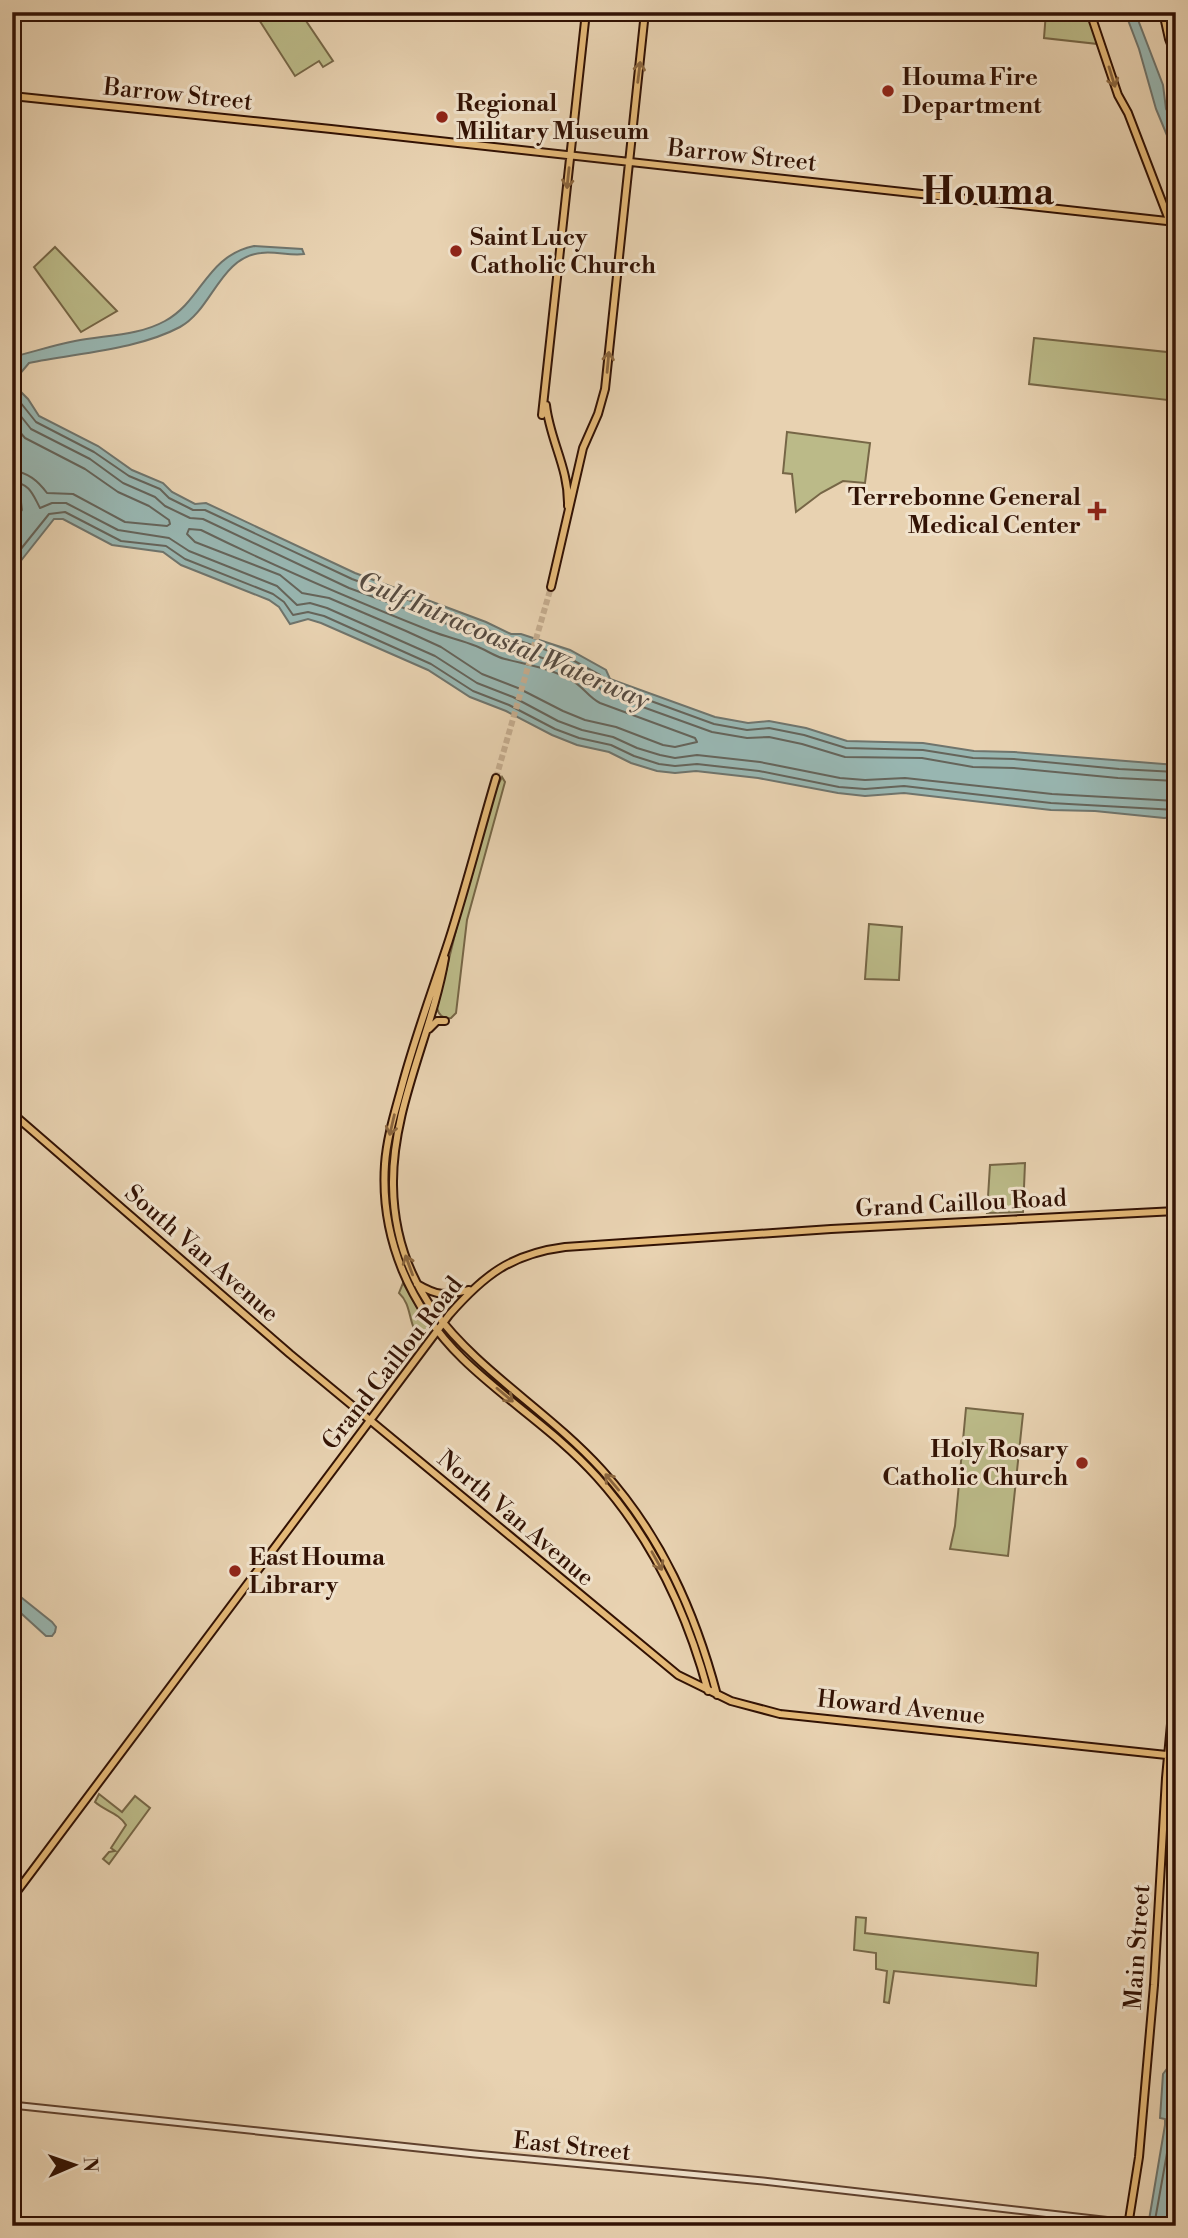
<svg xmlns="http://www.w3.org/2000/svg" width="1188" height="2238" viewBox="0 0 1188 2238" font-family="'Libre Bodoni',serif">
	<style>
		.green { fill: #bbba88; stroke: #766646; stroke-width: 2 }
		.water { fill: #98b6b1; stroke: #6f746c; stroke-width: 2 }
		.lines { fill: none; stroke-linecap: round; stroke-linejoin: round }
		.shore { stroke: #65645a; stroke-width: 2 }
		.major-tunnel { stroke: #c4ac8e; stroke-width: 6; stroke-dasharray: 6 3; stroke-linecap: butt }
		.minor-casing { stroke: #60422f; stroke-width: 9 }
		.major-casing { stroke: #321204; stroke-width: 10 }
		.minor { stroke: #f0e2cc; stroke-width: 5 }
		.major { stroke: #e4b978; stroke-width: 6 }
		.oneway { stroke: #8b663e }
		.poi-dot { fill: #8f2418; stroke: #f0e2cc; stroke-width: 2.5 }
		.labels { text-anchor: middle; stroke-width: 6; stroke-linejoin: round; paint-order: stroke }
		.poi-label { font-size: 24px; font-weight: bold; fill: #321204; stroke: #f0e2cc; text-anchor: start }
		.street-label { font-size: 24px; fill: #321204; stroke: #f0e2cc }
		.water-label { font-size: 26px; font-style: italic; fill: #564b41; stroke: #f0e2cc }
		.town-label { font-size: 38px; font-weight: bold; fill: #321204; stroke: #f0e2cc }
	</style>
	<rect width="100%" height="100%" fill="#e8d2b1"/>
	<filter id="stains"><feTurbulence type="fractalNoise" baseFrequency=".00286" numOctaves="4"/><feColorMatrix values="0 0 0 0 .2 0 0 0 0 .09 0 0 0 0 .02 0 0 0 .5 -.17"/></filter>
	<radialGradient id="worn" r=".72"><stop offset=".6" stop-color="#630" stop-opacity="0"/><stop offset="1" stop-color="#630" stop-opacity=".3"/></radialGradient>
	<!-- green -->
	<path class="green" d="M254,12h46l33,49 -10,6 -4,-6 -24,15z
		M1046,12h44l8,32 -54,-6z
		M55,247l62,64 -36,21 -47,-65z
		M1034,338l142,15v48l-147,-17z
		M787,432l83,11 -5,40 -22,-2 -22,12 -25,19 -4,-38 -9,-1z
		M502,777l3,5 -38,138 -11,93 -5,5c-7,1 -12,-2 -14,-10l21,-86 38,-133z
		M869,924l33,3 -3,53 -34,-1z
		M1025,1163l-2,49 -36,1 3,-48z
		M403,1283l24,41v9l-4,4h-3c-13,-13 -7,-31 -21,-44z
		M966,1408l57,6 -15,142 -58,-7 5,-23z
		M99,1794l23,18 13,-16 15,12 -41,56 -6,-5 6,-7 6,-1 -4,-3 15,-23c-7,-12 -21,-14 -31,-23z
		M856,1917l10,1 -1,15 173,20 -2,33 -142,-15 -5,32 -5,-1 3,-31 -11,-2v-16l-22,-3z"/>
	<!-- water -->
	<path class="water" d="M1125,12h10l28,73 3,24 10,15v33l-20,-48 -17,-60z
		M254,246l48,3 2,5c-14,2 -29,-3 -43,-1 -41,4 -49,57 -81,74 -43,23 -104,26 -151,36l-11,13 1,14 9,9 11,17 59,30 34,24 31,13 9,9 23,12 11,-1 149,70 131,49 25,12h10l49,16 36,20 4,9 105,38 33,6 21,-2 37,7 41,13 76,2 51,8 40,1 162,13v52l-12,1 -69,-7 -44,-1 -147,-17 -39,3 -27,-3 -80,-15 -62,-7 -21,2 -18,-2 -26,-8 -22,-11 -32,-7 -25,-10 -46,-24 -36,-14 -42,-27 -107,-47 -13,-4 -18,5 -11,-17 -10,-7 -88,-35 -18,-13 -51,-7 -49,-26h-9l-42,53v-49l10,-13 -1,-8 -9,-6v-139c21,-5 42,-12 63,-16 30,-6 63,-5 90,-20 37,-20 41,-65 89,-75z
		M12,1590l40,32 4,5 -1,5 -3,4h-6l-34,-31z
		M1176,2014v190l-3,22h-25l17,-101v-6l-5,-1 3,-44 6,-8z"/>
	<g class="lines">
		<!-- shore -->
		<path class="shore" d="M12,392l24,30 58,30 35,24 31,13 9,9 24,12h12l147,69 132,49 25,12 11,1 47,16 33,18 7,10 107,39 33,6 22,-2 35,7 42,13 77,2 50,8 41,1 105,10 57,3
			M12,405l19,24 59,30 33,24 32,14 10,9 25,12 13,1 146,69 131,48 26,13 13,1 44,15 30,15 11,13 108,39 35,6 22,-1 33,7 43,13 77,1 51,9 41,1 104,10 58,3
			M12,423l13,15 60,31 33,23 31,14 20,14 1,4 -3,2 -42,-4 -52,-28 -26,-1c-9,-12 -19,-21 -35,-22
			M12,482c18,1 21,13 28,26l12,-5h14l52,27 51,8 20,13 88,35 20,19 13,-2 17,5 108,48 42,27 36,14 45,24 24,9 31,7 24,11 23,7 15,3 22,-3 63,7 80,16 25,2 40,-2 147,16 124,7
			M189,529l12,1c75,37 152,70 230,101 15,6 30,9 45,15 10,4 20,11 29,13 23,6 45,9 66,21 12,6 17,17 29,23l95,35 2,4 -22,5 -12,-2 -47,-18 -31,-7 -22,-9 -45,-23 -36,-14 -41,-27 -35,-16 -77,-33 -27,-5 -22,-18 -85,-33 -8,-8z
			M12,560l37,-46 16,-2 56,29 45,5 19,13 88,35 11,8 9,13 15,-3 16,4 107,48 42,27 36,14 46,24 24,9 32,7 23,11 25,8 16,2 22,-2 62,7 80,16 26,2 39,-3 147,17 125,7
			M1154,2226l18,-101c0,-7 -4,-11 -4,-17 -2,-14 1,-29 8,-41"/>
		<!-- major-tunnel -->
		<path class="major-tunnel" d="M496,778l55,-191"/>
		<!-- minor casing -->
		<g class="minor-casing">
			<path id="minor" d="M12,2105l463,49 288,27 366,42"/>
		</g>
		<!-- major casing -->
		<g class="major-casing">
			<path id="major" d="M1090,12l28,83 10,18 48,125
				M1163,12l6,27 7,18
				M12,96l319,33 845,93
				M546,405c4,36 23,63 22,101
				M542,415l44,-403
				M551,587l32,-139 15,-34 7,-25 40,-377
				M496,778c-16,54 -30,109 -47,162 -16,49 -34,97 -47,146 -7,26 -15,51 -17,78 -5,74 25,143 78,195 42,41 94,73 134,118 55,61 90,136 111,214
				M445,958c-13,76 -53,149 -52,227 2,148 124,192 209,285 59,65 93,142 115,225
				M429,1029l8,-8h8
				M12,1113l278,241 388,321 53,26 49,13 396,42
				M417,1284c22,13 28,11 52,6
				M1176,1297l-2,108 2,72
				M12,1898l437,-583c35,-40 62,-61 116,-68l266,-18 345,-18
				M1128,2226l11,-69 15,-172 12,-207 10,-108"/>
		</g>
		<!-- minor -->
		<use href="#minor" class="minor"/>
		<!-- major -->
		<use href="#major" class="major"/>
	</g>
	<!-- one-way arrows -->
	<defs><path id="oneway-shaft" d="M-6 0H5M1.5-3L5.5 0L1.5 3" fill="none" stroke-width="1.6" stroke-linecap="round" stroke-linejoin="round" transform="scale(1.75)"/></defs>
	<g class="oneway">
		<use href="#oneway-shaft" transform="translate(639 72) rotate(-83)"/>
		<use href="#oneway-shaft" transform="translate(1112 77) rotate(73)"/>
		<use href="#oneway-shaft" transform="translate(568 178) rotate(96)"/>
		<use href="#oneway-shaft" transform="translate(608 362) rotate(-85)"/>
		<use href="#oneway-shaft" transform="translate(392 1125) rotate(103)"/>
		<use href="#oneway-shaft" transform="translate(409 1265) rotate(-110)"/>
		<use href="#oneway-shaft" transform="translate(505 1395) rotate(40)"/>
		<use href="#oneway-shaft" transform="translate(612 1482) rotate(-130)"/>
		<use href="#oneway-shaft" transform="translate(657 1561) rotate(61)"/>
	</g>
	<!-- markers -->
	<g class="poi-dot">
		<circle cx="888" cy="91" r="7"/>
		<circle cx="442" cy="117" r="7"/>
		<circle cx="456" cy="251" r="7"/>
		<path d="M1093.5 500.5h7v7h7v7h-7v7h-7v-7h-7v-7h7z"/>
		<circle cx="1082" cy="1463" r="7"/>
		<circle cx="235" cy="1571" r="7"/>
	</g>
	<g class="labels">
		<!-- poi labels -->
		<g class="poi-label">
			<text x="902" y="85">Houma Fire<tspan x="902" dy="28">Department</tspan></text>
			<text x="456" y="111">Regional<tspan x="456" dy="28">Military Museum</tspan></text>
			<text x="470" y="245">Saint Lucy<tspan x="470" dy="28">Catholic Church</tspan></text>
			<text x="1081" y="505" text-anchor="end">Terrebonne General<tspan x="1081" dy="28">Medical Center</tspan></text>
			<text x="1068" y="1457" text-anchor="end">Holy Rosary<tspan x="1068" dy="28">Catholic Church</tspan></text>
			<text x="249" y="1565">East Houma<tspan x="249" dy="28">Library</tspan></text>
		</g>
		<!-- street labels -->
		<g class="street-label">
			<text transform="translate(178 94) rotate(6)" y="8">Barrow Street</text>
			<text transform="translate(742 155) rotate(6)" y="8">Barrow Street</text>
			<text transform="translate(961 1203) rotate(-3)" y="8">Grand Caillou Road</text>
			<text transform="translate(202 1253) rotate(41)" y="8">South Van Avenue</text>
			<text transform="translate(392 1363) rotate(-52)" y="8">Grand Caillou Road</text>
			<text transform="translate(516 1518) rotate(40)" y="8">North Van Avenue</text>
			<text transform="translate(901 1707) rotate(6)" y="8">Howard Avenue</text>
			<text transform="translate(1137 1947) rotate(-86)" y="8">Main Street</text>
			<text transform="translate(572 2146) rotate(6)" y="8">East Street</text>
		</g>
		<!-- water labels -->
		<g class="water-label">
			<text transform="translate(504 640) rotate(23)" y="9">Gulf Intracoastal Waterway</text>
		</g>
		<!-- town labels -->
		<g class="town-label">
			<text x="988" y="204">Houma</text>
		</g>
	</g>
	<!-- margin -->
	<rect width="1188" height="2238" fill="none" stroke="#e8d2b1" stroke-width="42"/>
	<rect x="14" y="14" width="1160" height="2210" fill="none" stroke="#321204" stroke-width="3.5"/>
	<rect x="21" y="21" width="1146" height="2196" fill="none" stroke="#321204" stroke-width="2"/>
	<!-- north arrow -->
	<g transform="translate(74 2165) rotate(88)" stroke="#f0e2cc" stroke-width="5" paint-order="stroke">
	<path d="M0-5L12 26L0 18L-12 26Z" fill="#321204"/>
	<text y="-10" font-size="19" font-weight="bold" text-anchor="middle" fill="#321204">N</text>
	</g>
	<rect width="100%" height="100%" filter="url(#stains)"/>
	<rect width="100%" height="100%" fill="url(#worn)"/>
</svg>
